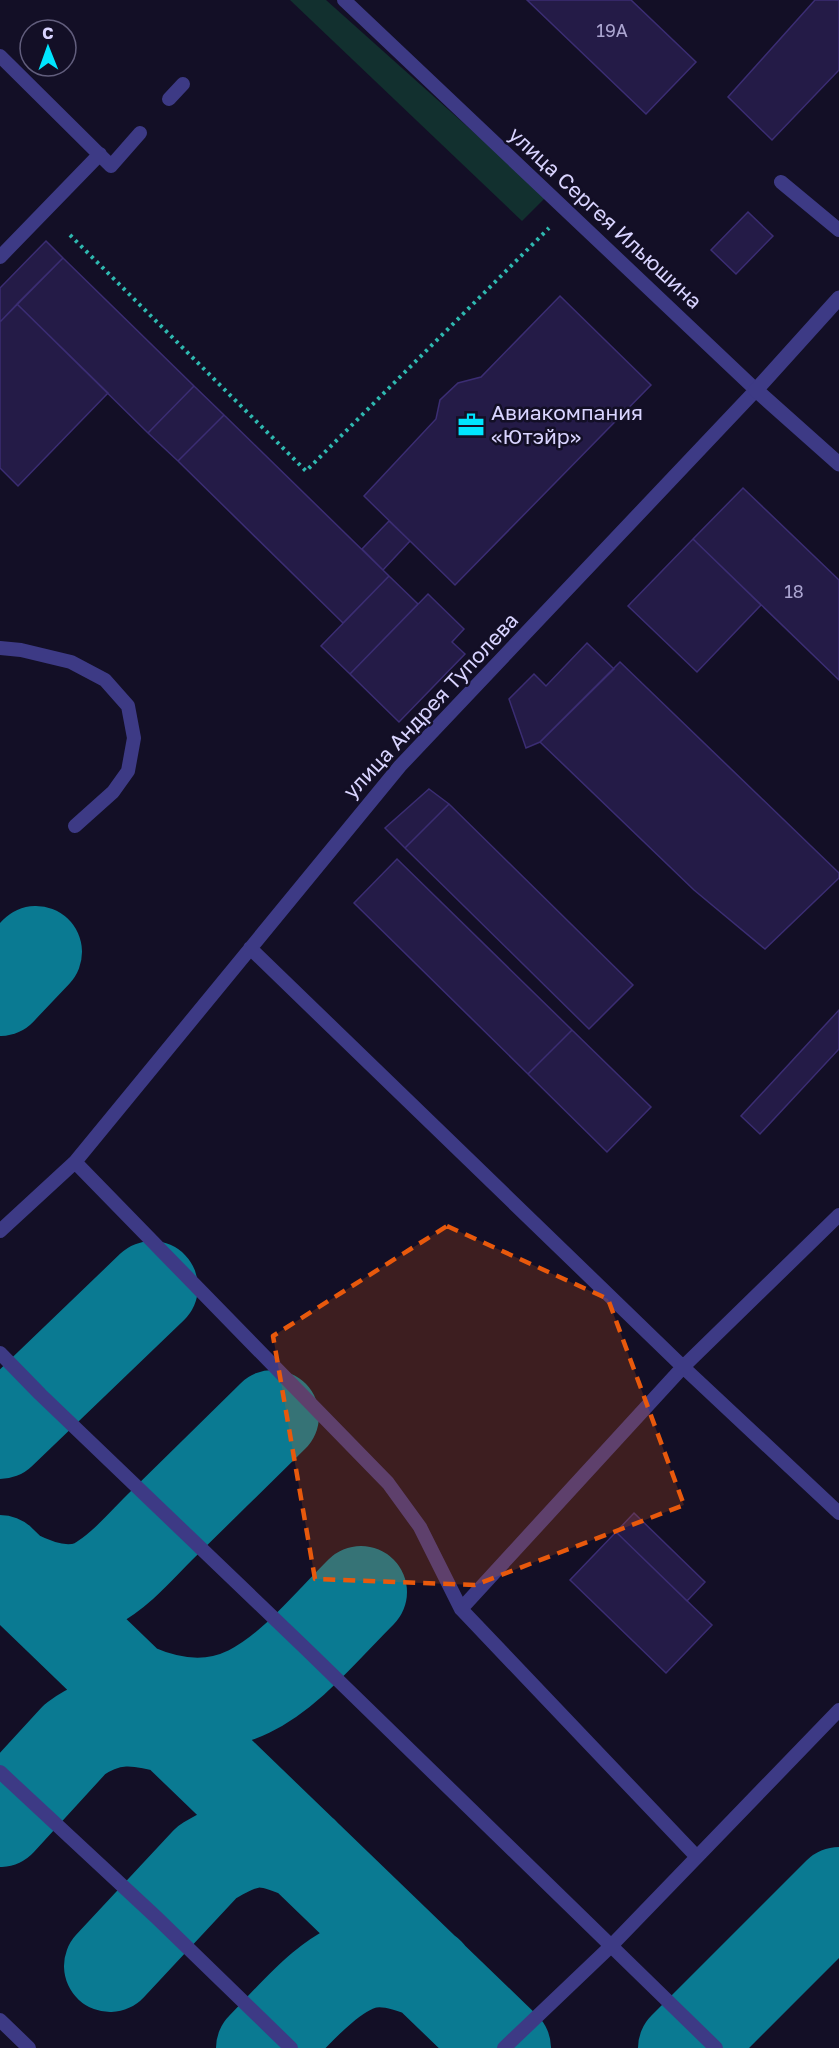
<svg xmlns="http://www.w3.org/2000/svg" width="839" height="2048" viewBox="0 0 839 2048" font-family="'Golos Text',sans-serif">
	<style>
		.green { fill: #12302f }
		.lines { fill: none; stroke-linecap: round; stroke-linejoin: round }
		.taxiway { stroke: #0a7a92; stroke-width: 92 }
		.building { fill: #241b47; stroke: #3b2d73; stroke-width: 1.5 }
		.path { stroke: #2fb8b0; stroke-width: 4; stroke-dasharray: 3 4.5; stroke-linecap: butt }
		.lane { stroke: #3d3a85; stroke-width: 14 }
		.street { stroke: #3d3a85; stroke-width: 15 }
		.marked { fill: #e8590c; fill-opacity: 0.2; stroke: #e8590c; stroke-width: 4.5; stroke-dasharray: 12 8; stroke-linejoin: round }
		.labels { text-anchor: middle; stroke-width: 5; stroke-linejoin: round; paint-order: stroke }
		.number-label { font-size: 18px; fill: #aca6d1 }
		.street-label { font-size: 21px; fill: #d9d4ff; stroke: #130f26 }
		.poi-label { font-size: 21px; fill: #d9d4ff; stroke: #130f26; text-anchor: start }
	</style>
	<rect width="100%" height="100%" fill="#130f26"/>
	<!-- green -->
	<path class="green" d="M290,0h36l220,197 -24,24z"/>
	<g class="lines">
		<!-- taxiway -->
		<path class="taxiway" d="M0,990l36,-38
			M0,1433l152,-146
			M0,1561l505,487
			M15,1575c24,12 52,22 79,10 25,-13 46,-38 65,-57 38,-37 76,-75 114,-112
			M134,1689c109,47 158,-28 227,-97
			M0,1821l75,-82c34,-25 63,-21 101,-10
			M110,1966l97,-104c41,-24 52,-27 97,-8
			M262,2048c28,-28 68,-79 108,-86 20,-3 40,4 59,12
			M684,2048l155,-155"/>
	</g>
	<!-- building -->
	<path class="building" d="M527,0h104l65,62 -50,52z
		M815,0h24v70l-67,70 -44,-43z
		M748,212l25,24 -37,38 -25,-24z
		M46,241l17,17 -63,64v-34z
		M63,258l131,128 -46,47 -131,-129z
		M560,296l91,89 -196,200 -91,-89 72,-77 4,-19 18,-17 23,-6z
		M17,304l91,89 -90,93 -18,-18v-146z
		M194,386l30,29 -46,46 -30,-28z
		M224,415l165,161 -46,47 -165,-162z
		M743,488l96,92v100l-146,-141z
		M389,521l21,20 -27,29 -21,-21z
		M693,539l68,66 -64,67 -69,-66z
		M389,576l29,28 -68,70 -29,-28z
		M428,594l36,35 -12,13 13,12 -66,68 -49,-48z
		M587,643l27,26 -74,73 -14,6 -17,-49 25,-25 12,12z
		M620,662l219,211v5l-74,71 -71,-59 -154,-148z
		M429,789l20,15 -44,44 -20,-20z
		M449,804l184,181 -44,44 -184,-181z
		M397,859l175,171 -44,44 -174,-171z
		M839,1010v39l-79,85 -19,-18z
		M572,1030l79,77 -44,45 -79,-78z
		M634,1513l71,69 -18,19 -71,-69z
		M616,1532l96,93 -46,48 -96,-93z"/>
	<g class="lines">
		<!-- path -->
		<path class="path" d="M70,235l236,236 243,-243"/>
		<!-- lane -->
		<path class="lane" d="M0,56l111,110 29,-33
			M169,99l14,-15
			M781,182l58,48
			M0,257l100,-103
			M0,648l21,2 50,12 34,18 23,26 6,32 -6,33 -15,21 -38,34
			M250,948l433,419 -222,242
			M75,1162l325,-396 356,-376 -412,-390
			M839,1215l-156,152 156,146
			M0,1231l75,-69 313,321 32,44 41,82 236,248
			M0,1353l40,41 265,254 411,400
			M0,1772l156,145 135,131
			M0,2020l29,28
			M504,2048l107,-102 228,-236"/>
		<!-- street -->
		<path class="street" d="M839,298l-83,92 83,74"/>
	</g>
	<!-- marked area -->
	<path class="marked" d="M447,1226l161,73 76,206 -209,80 -160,-6 -42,-243z"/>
	<!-- icons -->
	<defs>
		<g id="office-bare" transform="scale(2.07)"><path d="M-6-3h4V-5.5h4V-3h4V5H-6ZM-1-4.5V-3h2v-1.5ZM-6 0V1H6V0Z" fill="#00e5ff" stroke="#130f26" stroke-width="2.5" paint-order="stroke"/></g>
	</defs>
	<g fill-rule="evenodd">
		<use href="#office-bare" x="471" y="425"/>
	</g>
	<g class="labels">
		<!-- number labels -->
		<g class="number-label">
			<text x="612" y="37">19А</text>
			<text x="794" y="598">18</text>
		</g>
		<!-- street labels -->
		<g class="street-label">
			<text transform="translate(605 218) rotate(43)" y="7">улица Сергея Ильюшина</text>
			<text transform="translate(431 706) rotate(-47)" y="7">улица Андрея Туполева</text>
		</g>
		<!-- poi labels -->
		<g class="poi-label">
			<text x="491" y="420">Авиакомпания<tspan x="491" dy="24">«Ютэйр»</tspan></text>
		</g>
	</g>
	<!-- north arrow -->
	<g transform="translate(48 48) rotate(359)"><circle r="28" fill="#130f26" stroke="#625e7d" stroke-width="1.5"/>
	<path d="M0-4.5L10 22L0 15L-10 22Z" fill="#00e5ff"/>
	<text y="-9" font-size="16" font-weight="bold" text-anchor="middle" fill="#d9d4ff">С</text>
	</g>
</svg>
